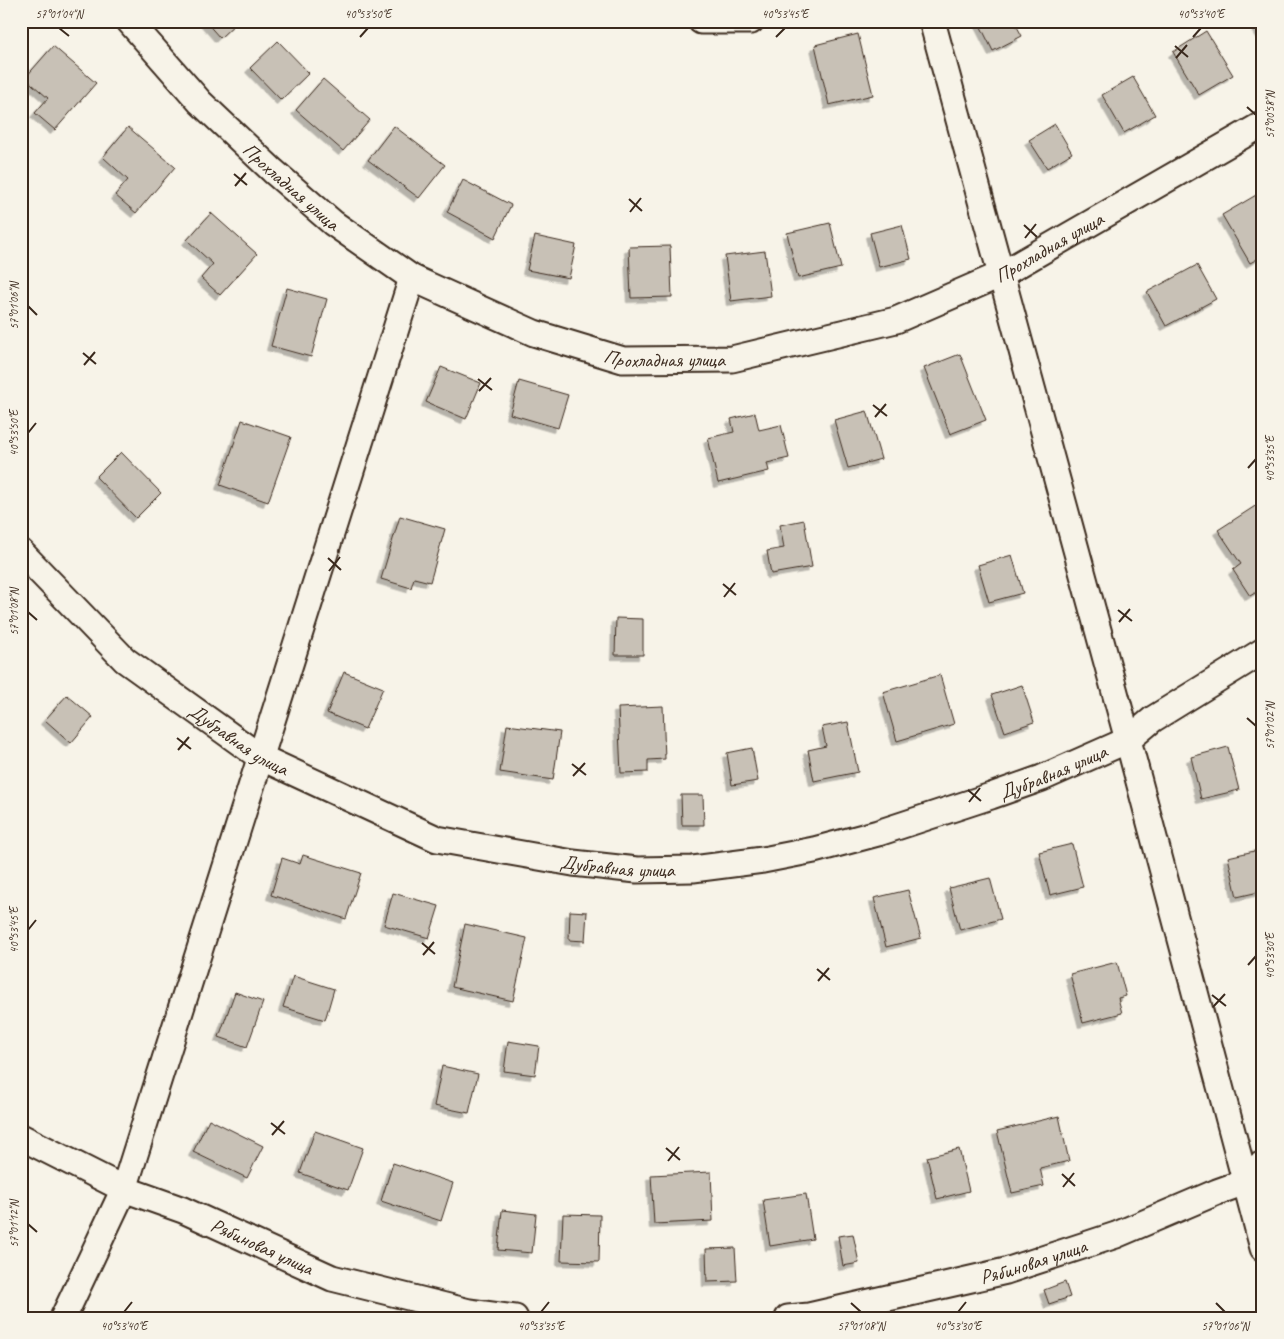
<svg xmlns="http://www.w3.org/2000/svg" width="1284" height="1339" viewBox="0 0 1284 1339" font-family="Caveat,sans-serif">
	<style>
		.building { fill: #c8c1b6; stroke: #3b2a1e; filter: url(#shadow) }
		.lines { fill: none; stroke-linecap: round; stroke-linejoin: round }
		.minor-casing { stroke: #3b2a1e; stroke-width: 29 }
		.minor { stroke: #f7f3e8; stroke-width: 25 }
		.ticks { fill: none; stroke: #3b2a1e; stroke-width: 2 }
		.labels { text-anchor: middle; stroke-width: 4; stroke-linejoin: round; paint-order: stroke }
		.street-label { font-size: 20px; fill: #3b2a1e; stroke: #f7f3e8 }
		.neatline { fill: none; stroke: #3b2a1e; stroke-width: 2 }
		.ticks-label { font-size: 12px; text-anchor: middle; fill: #3b2a1e }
	</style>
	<defs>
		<filter id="shadow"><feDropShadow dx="-4.5" dy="4.5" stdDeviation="0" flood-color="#0004"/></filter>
	</defs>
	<rect width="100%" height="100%" fill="#f7f3e8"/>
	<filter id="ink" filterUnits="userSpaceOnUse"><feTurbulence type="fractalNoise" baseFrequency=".02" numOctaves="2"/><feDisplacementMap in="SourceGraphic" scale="10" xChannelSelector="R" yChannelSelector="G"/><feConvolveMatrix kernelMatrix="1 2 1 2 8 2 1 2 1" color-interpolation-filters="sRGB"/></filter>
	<g filter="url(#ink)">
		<!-- building -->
		<path class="building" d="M205,21h33l-18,17z
			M978,21h36l8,15 -29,15z
			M1253,21h10v17z
			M1206,31l27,44 -34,20 -26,-43z
			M858,34l15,61 -44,10 -14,-60z
			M278,41l31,32 -28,27 -31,-32z
			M53,46l43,37 -41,47 -20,-17 13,-15 -23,-20z
			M1133,77l22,38 -31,18 -22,-38z
			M323,79l47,41 -27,31 -47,-41z
			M1055,124l17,29 -25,15 -18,-28z
			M394,126l51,39 -26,33 -51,-38z
			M128,127l47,40 -39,46 -21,-18 13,-15 -25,-23z
			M463,180l48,25 -16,33 -48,-26z
			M1263,191v65l-13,7 -28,-48z
			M211,213l46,41 -37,41 -19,-17 12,-14 -26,-24z
			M830,223l11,45 -43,10 -11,-45z
			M902,225l9,34 -32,8 -9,-34z
			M535,236l41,9 -7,33 -42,-8z
			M670,246l2,51 -41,1 -2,-51z
			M765,251l6,45 -40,5 -6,-45z
			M1197,265l19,34 -50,27 -19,-34z
			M287,288l40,11 -16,58 -40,-11z
			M960,354l26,66 -36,14 -26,-66z
			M441,367l40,16 -15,36 -40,-17z
			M519,381l49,14 -10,33 -48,-14z
			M867,411l14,48 -33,9 -14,-48z
			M755,413l4,17 22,-5 8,33 -22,5 2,8 -51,12 -10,-45 26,-6 -3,-13z
			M242,420l49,17 -23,65 -48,-17z
			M121,452l40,41 -25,25 -40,-41z
			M1263,501v87l-13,8 -17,-26 8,-6 -23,-34z
			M400,516l45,13 -15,53 -16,-4 -3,10 -30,-9z
			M804,520l8,47 -41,7 -4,-23 17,-3 -4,-23z
			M1012,555l11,38 -34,9 -11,-37z
			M616,618l27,1v36h-28z
			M344,672l39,16 -18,41 -38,-16z
			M940,675l14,49 -57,17 -14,-49z
			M1022,685l12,37 -29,10 -13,-37z
			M67,695l26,22 -22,26 -26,-23z
			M663,706l2,53 -17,1v12l-27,1 -3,-65z
			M848,722l10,50 -44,9 -6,-31 18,-4 -4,-19z
			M507,725l53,7 -7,48 -53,-8z
			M1228,747l11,43 -38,9 -10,-42z
			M752,748l6,33 -26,4 -5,-32z
			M681,795h22l1,30h-22z
			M1072,844l11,43 -33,8 -11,-43z
			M1263,849v42l-26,6 -9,-40z
			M303,855l58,18 -15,46 -75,-24 11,-37 18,6z
			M990,878l11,41 -41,11 -11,-42z
			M908,890l13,48 -35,9 -12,-49z
			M393,893l46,13 -10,32 -45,-13z
			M570,911l17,1 -2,29 -16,-1z
			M465,924l62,14 -14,63 -61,-14z
			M1117,962l9,34 -8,2 4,15 -39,10 -13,-49z
			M293,976l41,13 -9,31 -42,-13z
			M235,992l28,10 -16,45 -28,-10z
			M508,1041l31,5 -4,29 -31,-4z
			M442,1066l36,8 -9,39 -35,-7z
			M1059,1116l10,45 -29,7 4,18 -32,7 -15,-62z
			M209,1119l54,27 -16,32 -54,-26z
			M315,1131l48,17 -15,42 -48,-17z
			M959,1149l10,42 -32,8 -10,-42z
			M393,1163l60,20 -12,38 -60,-20z
			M711,1172l2,49 -59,3 -3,-49z
			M806,1194l7,45 -43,7 -7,-46z
			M502,1210l34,4 -4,39 -34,-3z
			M563,1214l37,1 -1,47 -38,-1z
			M853,1234l6,29 -16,3 -5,-30z
			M735,1248l2,33 -30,1 -1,-33z
			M1065,1282l5,15 -21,7 -5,-14z"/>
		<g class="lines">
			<!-- minor casing -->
			<g class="minor-casing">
				<g id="minor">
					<path id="s1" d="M129,21l71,81 73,69 60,52 79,55 122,55 89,27 109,-1 164,-39 106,-46 261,-150"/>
					<path d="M701,21h50"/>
					<path d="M932,21l196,719 135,508"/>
					<path id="s2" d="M21,552l104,108 135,97 177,82 136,24 64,7 56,-1 70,-9 51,-10 64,-17 113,-37 51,-18 86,-38 25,-21 110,-68"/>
					<path id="s3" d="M21,1137l103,52 59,21 149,68 137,34 46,6"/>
					<path d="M63,1318l61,-129 288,-911"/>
					<path id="s4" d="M788,1318l21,-2 197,-45 110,-36 101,-43 28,-10 12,-15 6,-3"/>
				</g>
			</g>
			<!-- minor -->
			<use href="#minor" class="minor"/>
		</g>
	</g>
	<!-- ticks -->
	<path class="ticks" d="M59,28l10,8M360,37l8,-9M776,37l9,-9M1193,37l8,-9M1175,46l13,11M1176,58l11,-13M1247,107l9,8M234,174l13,11M235,186l11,-13M629,199l13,12M630,212l11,-14M1024,225l13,12M1025,238l11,-14M28,306l9,9M83,353l13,11M84,365l11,-13M478,379l14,11M479,391l12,-13M873,405l14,11M875,417l11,-13M28,433l8,-10M1248,468l8,-9M328,558l13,12M329,571l11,-14M723,584l13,11M724,597l11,-14M1118,610l14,11M28,612l9,8M1119,622l11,-13M1247,718l9,8M177,738l14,11M178,750l11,-13M572,764l14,11M573,776l12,-13M968,790l13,11M969,802l11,-14M28,930l8,-10M422,943l13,11M423,955l11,-13M1248,965l8,-9M817,969l13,11M818,981l11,-13M1212,995l14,11M1213,1007l12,-13M271,1123l14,11M272,1135l12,-14M666,1148l14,12M668,1161l11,-14M1062,1174l13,12M1063,1187l11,-14M28,1224l9,8M851,1303l10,9M1216,1303l9,9M124,1312l8,-10M541,1312l8,-10M958,1312l8,-10"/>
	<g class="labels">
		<!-- street labels -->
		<g class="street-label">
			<text dy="7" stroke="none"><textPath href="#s1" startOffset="232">Прохладная улица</textPath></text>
			<text dy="7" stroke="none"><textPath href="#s1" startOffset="1058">Прохладная улица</textPath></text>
			<text dy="7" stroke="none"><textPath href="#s1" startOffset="652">Прохладная улица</textPath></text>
			<text dy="7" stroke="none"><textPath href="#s2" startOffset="289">Дубравная улица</textPath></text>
			<text dy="7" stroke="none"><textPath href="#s2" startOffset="1144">Дубравная улица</textPath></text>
			<text dy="7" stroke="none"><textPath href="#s2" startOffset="694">Дубравная улица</textPath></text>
			<text dy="7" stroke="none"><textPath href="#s3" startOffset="265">Рябиновая улица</textPath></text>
			<text dy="7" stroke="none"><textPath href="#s4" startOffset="252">Рябиновая улица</textPath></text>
		</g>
	</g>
	<!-- margin -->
	<rect width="1284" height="1339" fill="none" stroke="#f7f3e8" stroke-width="55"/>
	<rect x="28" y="28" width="1228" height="1284" class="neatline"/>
	<g class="ticks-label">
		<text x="59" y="18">57°01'04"N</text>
		<text x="368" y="18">40°53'50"E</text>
		<text x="785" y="18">40°53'45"E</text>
		<text x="1201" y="18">40°53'40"E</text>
		<text transform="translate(1270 115) rotate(-90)" y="4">57°00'58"N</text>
		<text transform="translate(14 306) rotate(-90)" y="4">57°01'06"N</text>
		<text transform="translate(14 433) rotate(-90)" y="4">40°53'50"E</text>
		<text transform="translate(1270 459) rotate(-90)" y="4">40°53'35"E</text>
		<text transform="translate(14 612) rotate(-90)" y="4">57°01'08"N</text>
		<text transform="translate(1270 726) rotate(-90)" y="4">57°01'02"N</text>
		<text transform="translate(14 930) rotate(-90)" y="4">40°53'45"E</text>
		<text transform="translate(1270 956) rotate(-90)" y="4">40°53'30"E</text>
		<text transform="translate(14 1224) rotate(-90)" y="4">57°01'12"N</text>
		<text x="124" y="1330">40°53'40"E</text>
		<text x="541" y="1330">40°53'35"E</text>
		<text x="861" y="1330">57°01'08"N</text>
		<text x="958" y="1330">40°53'30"E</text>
		<text x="1225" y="1330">57°01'06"N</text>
	</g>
</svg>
